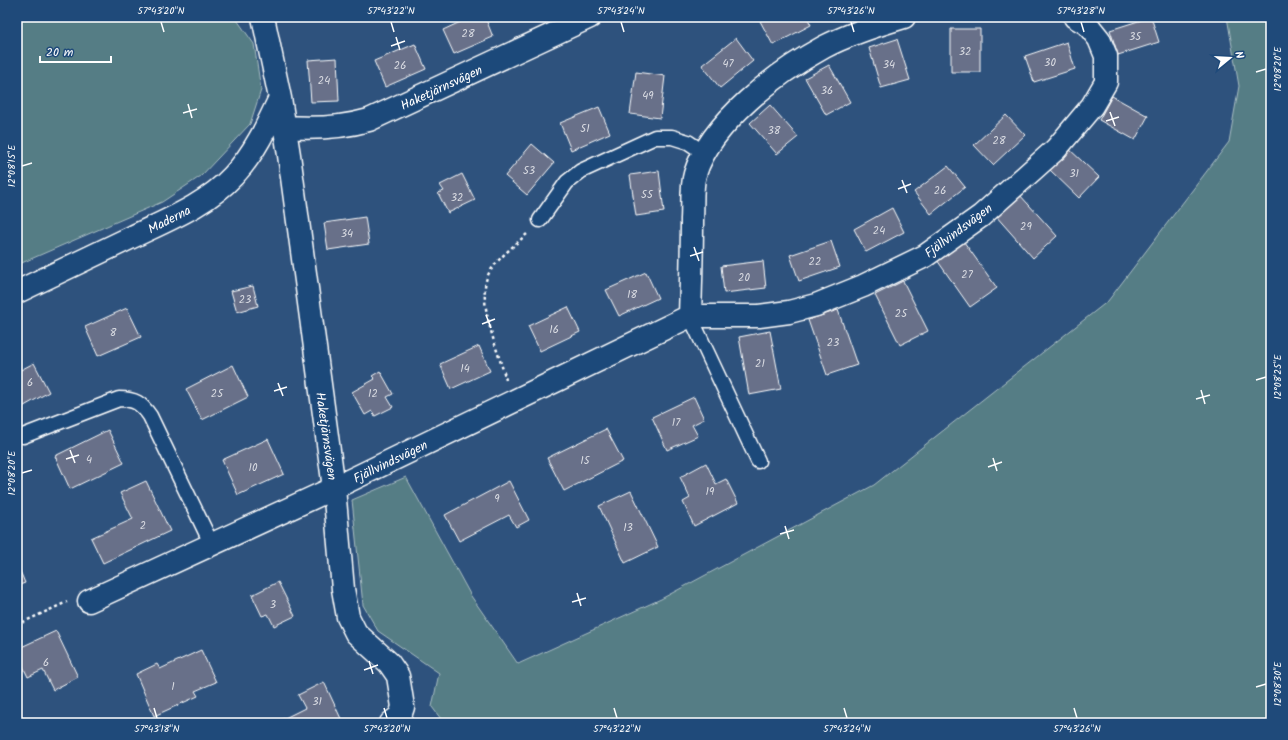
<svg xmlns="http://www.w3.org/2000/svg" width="1288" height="740" viewBox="0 0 1288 740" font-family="Kalam,sans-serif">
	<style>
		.green { fill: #547d85; stroke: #aabec2 }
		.building { fill: #687089; stroke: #fff }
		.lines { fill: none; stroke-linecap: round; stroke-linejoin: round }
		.lane-casing { stroke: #fff; stroke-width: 17 }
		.street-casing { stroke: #fff; stroke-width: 25 }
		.path { stroke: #fff; stroke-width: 2.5; stroke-dasharray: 3 3; stroke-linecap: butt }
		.lane { stroke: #1f4a7a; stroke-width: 14 }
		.street { stroke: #1f4a7a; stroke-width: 22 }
		.ticks { fill: none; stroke: #fff; stroke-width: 1.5 }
		.labels { text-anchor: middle; stroke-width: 3.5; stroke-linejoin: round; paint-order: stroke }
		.number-label { font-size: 11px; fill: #d9dbe2 }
		.street-label { font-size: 13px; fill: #fff; stroke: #1f4a7a }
		.neatline { fill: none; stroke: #fff; stroke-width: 1.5 }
		.ticks-label { font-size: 10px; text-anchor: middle; fill: #fff }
	</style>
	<rect width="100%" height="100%" fill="#2e527d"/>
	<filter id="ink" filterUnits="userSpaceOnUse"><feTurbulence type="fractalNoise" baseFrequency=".025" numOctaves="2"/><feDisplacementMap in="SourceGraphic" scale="8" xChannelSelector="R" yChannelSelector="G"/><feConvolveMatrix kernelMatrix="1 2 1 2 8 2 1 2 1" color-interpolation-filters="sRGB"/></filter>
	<g filter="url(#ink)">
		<!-- green -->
		<path class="green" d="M17,17h218l19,27 7,46 -11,34 -49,52 -39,26 -145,63z
			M1227,17h44v706h-827l-12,-16 7,-34 -61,-42 -15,-26 -11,-105 54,-23 65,119 47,68 143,-65 213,-114 234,-184 121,-159 10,-56z"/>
		<!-- building -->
		<path class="building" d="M471,17h14l8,20 -39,17 -11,-24z
			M768,17h39l4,8 -38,20 -13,-24z
			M1151,17l8,25 -41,13 -8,-25z
			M951,29h29v43h-29z
			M736,38l17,23 -33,27 -18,-23z
			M897,39l13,41 -29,8 -12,-40z
			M1067,42l8,27 -41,13 -9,-26z
			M415,44l11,25 -41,18 -11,-26z
			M337,58l2,43 -28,1 -3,-42z
			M829,65l21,37 -24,13 -21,-37z
			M636,72l29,4 -5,42 -30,-4z
			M1112,96l36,20 -13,24 -36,-20z
			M770,105l28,32 -21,17 -27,-31z
			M599,107l11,26 -39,17 -11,-27z
			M1006,115l19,20 -32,30 -19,-20z
			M532,144l22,19 -27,32 -22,-19z
			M1068,148l31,29 -20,21 -30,-29z
			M948,166l17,21 -34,27 -17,-22z
			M659,171l5,41 -28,4 -6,-41z
			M462,174l13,26 -27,13 -10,-20 6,-2 -4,-6z
			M1019,194l38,42 -24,22 -38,-43z
			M892,208l12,24 -38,20 -12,-23z
			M365,217l4,27 -41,6 -4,-27z
			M831,241l9,26 -41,14 -9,-26z
			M964,242l33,46 -27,19 -33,-47z
			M763,261l3,27 -42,5 -3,-27z
			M646,272l12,26 -39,18 -13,-26z
			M903,281l25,50 -28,14 -25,-50z
			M253,286l5,20 -21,6 -6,-21z
			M568,307l12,25 -40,19 -12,-25z
			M127,308l14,29 -43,19 -13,-29z
			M838,310l19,55 -30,10 -19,-55z
			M770,331l11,58 -32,6 -10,-58z
			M479,346l11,25 -39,18 -11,-25z
			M34,363l15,29 -32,18v-38z
			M233,365l15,32 -46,23 -16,-31z
			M380,371l13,23 -6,3 6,10 -18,9 -3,-5 -7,4 -13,-23 23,-13 -3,-3z
			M694,397l10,22 -12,6 6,11 -31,14 -15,-33z
			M606,429l17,32 -59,30 -17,-33z
			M108,430l16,33 -54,26 -15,-33z
			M268,439l16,35 -46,21 -16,-35z
			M706,463l10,21 10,-5 12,24 -44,23 -11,-24 7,-4 -10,-21z
			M146,481l24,50 -67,32 -12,-25 42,-19 -13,-26z
			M509,481l20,39 -13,7 -7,-12 -50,26 -14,-26z
			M631,491l27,56 -33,16 -26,-57z
			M17,564l8,19 -8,3z
			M278,582l17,34 -21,10 -6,-12 -6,2 -10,-21z
			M56,631l22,46 -25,13 -10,-20 -15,7 -11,-23v-5z
			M201,650l15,32 -21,9 3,5 -44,20 -18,-42 21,-10 3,5z
			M324,682l19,41h-63l-1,-2 26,-13 -7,-13z"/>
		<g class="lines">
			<!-- lane casing -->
			<g class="lane-casing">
				<path id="lane" d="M540,220l27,-38 14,-11 74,-34h17l16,5 15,10
					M690,316l68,145
					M23,436l96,-37c16,0 22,4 31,17l62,129"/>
			</g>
			<!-- street casing -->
			<g class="street-casing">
				<path id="street" d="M263,17l17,81 9,57 45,333 9,101 5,28 8,16 33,30 9,13 5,31 -3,9 -9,7
					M285,127c28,2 56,1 84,-7l221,-103
					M17,292c38,-18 77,-37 115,-55 35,-17 74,-32 101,-61 21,-22 34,-50 47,-78
					M690,316c1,-32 2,-64 2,-97 1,-14 -1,-32 3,-45 16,-52 83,-102 129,-127 25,-13 53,-22 80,-30
					M89,601l245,-113 356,-172h69l30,-4 27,-7 47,-19 62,-30 56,-40 75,-67 36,-43 14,-24v-26l-7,-17 -12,-15 -12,-7"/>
			</g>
			<!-- path -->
			<path class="path" d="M506,380c-7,-27 -31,-82 -17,-107 9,-15 26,-28 39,-40
				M17,625l50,-23"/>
			<!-- lane -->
			<use href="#lane" class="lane"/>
			<!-- street -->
			<use href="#street" class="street"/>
		</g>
	</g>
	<!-- ticks -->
	<path class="ticks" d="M161,22l3,10M391,22l3,10M621,22l3,10M851,22l3,10M1081,22l3,10M396,37l4,13M391,46l14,-5M1256,72l10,-3M188,104l4,14M1110,112l5,14M183,113l14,-4M1106,121l13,-4M22,166l10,-3M902,180l5,13M898,189l13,-5M694,247l5,14M690,256l13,-4M486,315l5,13M482,324l13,-5M1256,380l10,-3M278,383l5,13M1201,390l4,14M274,391l13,-4M1196,399l14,-4M70,450l5,13M993,458l4,13M66,459l13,-4M988,467l14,-5M22,473l10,-3M785,526l4,13M780,534l14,-4M577,593l4,13M572,602l14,-4M369,661l4,13M364,670l14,-5M1256,687l10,-3M154,708l3,10M384,708l3,10M614,708l3,10M844,708l3,10M1074,708l3,10"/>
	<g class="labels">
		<!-- number labels -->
		<g class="number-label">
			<text x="468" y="37">28</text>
			<text x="1135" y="40">35</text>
			<text x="965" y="55">32</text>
			<text x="1050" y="66">30</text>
			<text x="728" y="67">47</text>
			<text x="889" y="68">34</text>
			<text x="400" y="69">26</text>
			<text x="324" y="84">24</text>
			<text x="827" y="94">36</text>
			<text x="648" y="99">49</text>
			<text x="585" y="132">51</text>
			<text x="774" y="134">38</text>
			<text x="999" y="144">28</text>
			<text x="529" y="174">53</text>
			<text x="1074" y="177">31</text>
			<text x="940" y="194">26</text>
			<text x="647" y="198">55</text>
			<text x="457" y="201">32</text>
			<text x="1026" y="230">29</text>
			<text x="879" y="234">24</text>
			<text x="347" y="237">34</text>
			<text x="815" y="265">22</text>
			<text x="967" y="278">27</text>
			<text x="744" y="281">20</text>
			<text x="632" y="298">18</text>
			<text x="245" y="303">23</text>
			<text x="901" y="317">25</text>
			<text x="554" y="333">16</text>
			<text x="113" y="336">8</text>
			<text x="833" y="346">23</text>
			<text x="760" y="367">21</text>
			<text x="465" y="372">14</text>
			<text x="30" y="386">6</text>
			<text x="217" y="397">25</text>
			<text x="373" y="397">12</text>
			<text x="676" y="426">17</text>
			<text x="89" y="463">4</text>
			<text x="585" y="464">15</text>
			<text x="253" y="471">10</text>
			<text x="710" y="495">19</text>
			<text x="497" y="502">9</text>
			<text x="143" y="529">2</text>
			<text x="628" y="531">13</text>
			<text x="273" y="608">3</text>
			<text x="46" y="666">6</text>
			<text x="173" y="690">1</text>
			<text x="317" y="705">31</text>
		</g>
		<!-- street labels -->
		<g class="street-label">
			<text transform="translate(441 87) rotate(-25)" y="5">Haketjärnsvägen</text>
			<text transform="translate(169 219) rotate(-27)" y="5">Maderna</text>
			<text transform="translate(958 230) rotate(-37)" y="5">Fjällvindsvägen</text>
			<text transform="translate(327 436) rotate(82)" y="5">Haketjärnsvägen</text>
			<text transform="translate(390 461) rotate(-26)" y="5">Fjällvindsvägen</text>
		</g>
	</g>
	<!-- margin -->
	<rect width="1288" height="740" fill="none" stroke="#1f4a7a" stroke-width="44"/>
	<!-- north arrow -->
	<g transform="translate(1230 58) rotate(72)" stroke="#1f4a7a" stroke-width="3" paint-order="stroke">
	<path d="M0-3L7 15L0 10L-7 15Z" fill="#ffffff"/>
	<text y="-6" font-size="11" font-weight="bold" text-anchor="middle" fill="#ffffff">N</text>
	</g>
	<!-- scale -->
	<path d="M40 56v6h71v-6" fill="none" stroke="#ffffff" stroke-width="2"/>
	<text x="46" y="56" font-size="12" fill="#ffffff" stroke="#1f4a7a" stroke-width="3" paint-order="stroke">20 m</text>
	<rect x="22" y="22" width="1244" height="696" class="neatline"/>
	<g class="ticks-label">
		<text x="161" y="14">57°43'20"N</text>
		<text x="391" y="14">57°43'22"N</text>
		<text x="621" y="14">57°43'24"N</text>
		<text x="851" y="14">57°43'26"N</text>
		<text x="1081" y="14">57°43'28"N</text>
		<text transform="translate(1277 69) rotate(-90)" y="4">12°08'20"E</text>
		<text transform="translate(11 166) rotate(-90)" y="4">12°08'15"E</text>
		<text transform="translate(1277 377) rotate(-90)" y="4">12°08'25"E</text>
		<text transform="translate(11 473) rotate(-90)" y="4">12°08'20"E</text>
		<text transform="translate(1277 684) rotate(-90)" y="4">12°08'30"E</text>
		<text x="157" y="732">57°43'18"N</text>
		<text x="387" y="732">57°43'20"N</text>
		<text x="617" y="732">57°43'22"N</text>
		<text x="847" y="732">57°43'24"N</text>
		<text x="1077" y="732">57°43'26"N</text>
	</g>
</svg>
